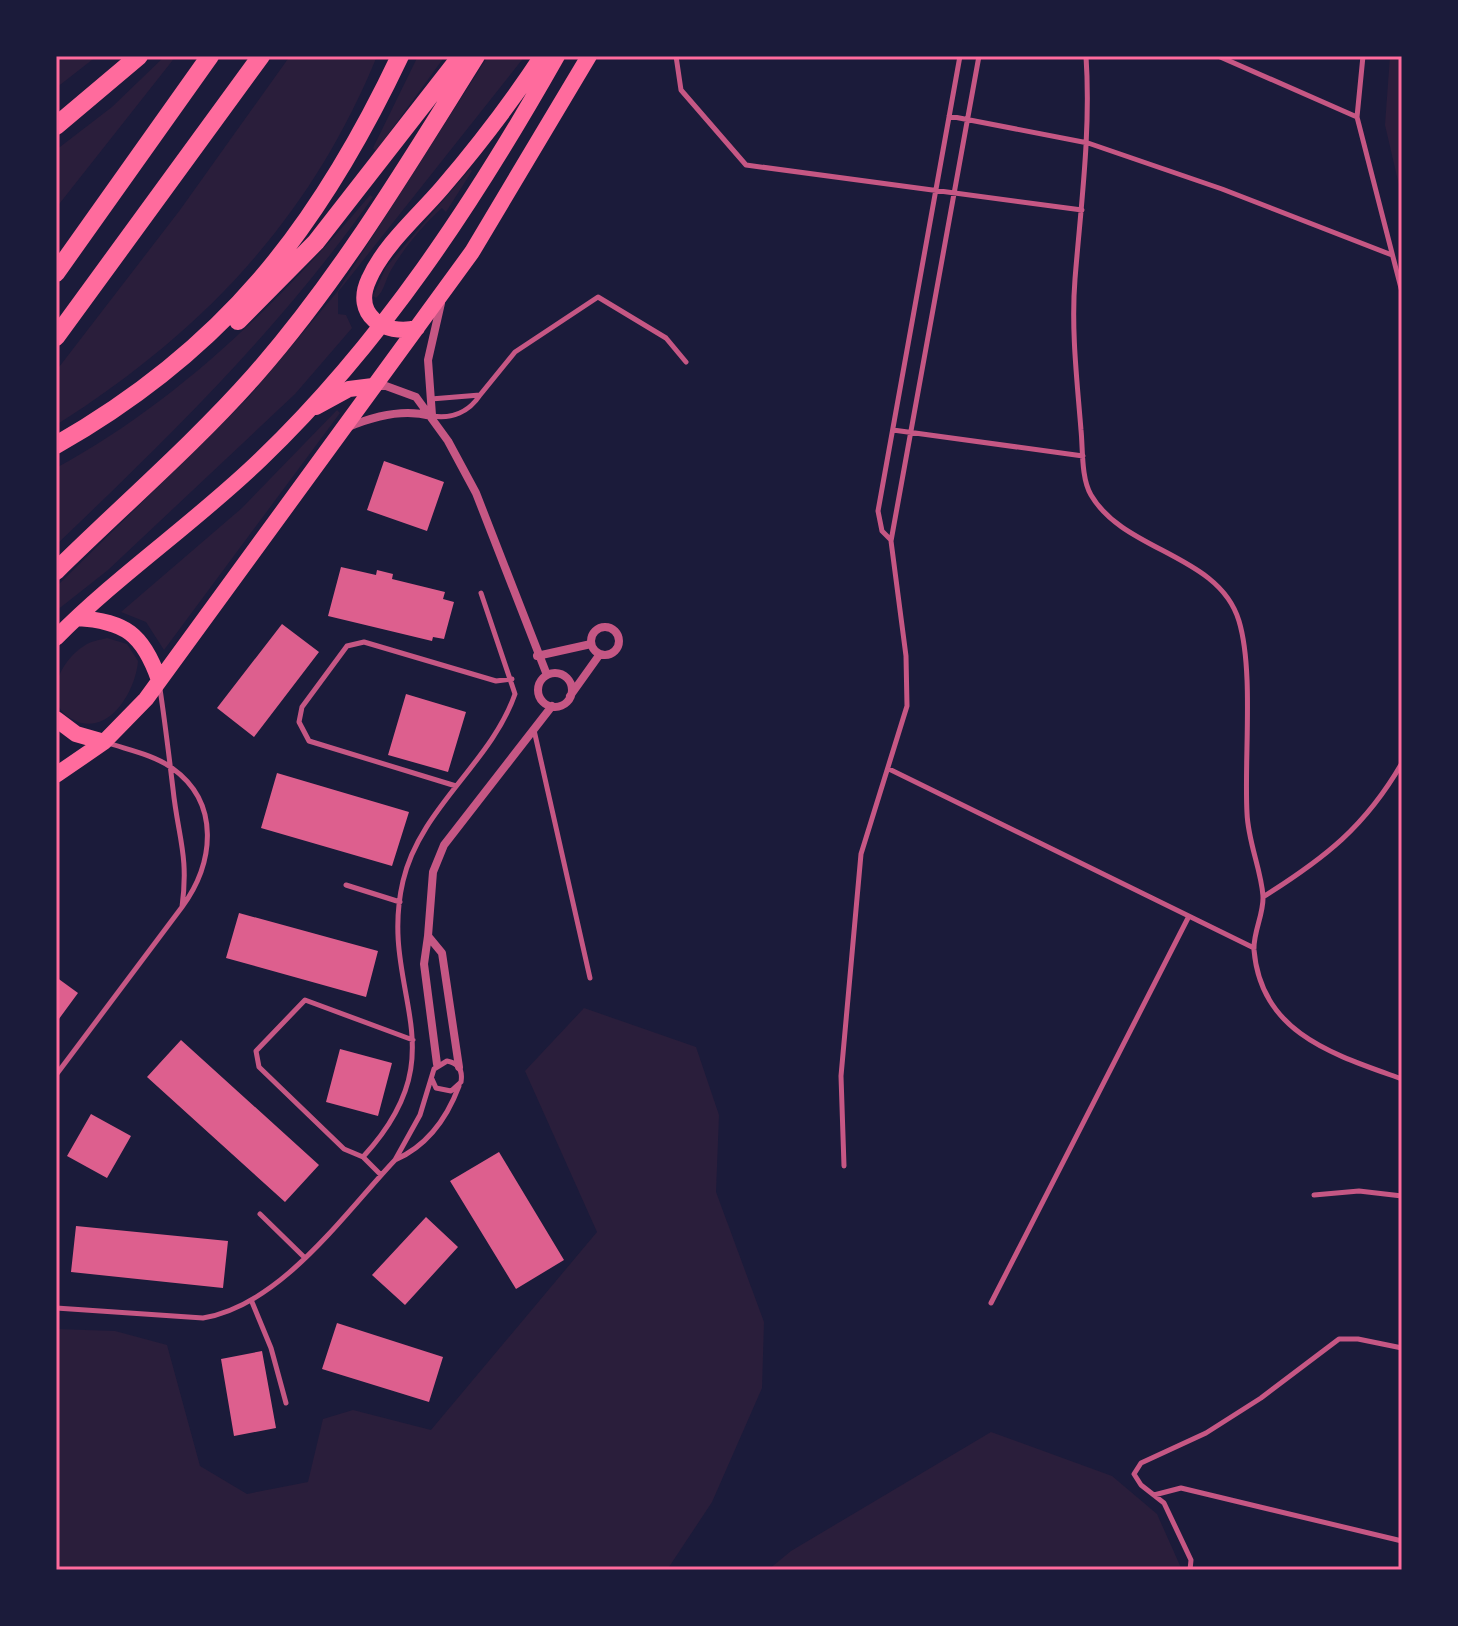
<svg xmlns="http://www.w3.org/2000/svg" width="1458" height="1626" viewBox="0 0 1458 1626" font-family="'DM Sans',sans-serif">
	<style>
		.green { fill: #2a1e3b }
		.building { fill: #dd5f8e }
		.lines { fill: none; stroke-linecap: round; stroke-linejoin: round }
		.service { stroke: #c65784; stroke-width: 5 }
		.minor { stroke: #c65784; stroke-width: 8 }
		.primary { stroke: #ff6b9d; stroke-width: 16 }
		.motorway { stroke: #ff6b9d; stroke-width: 18 }
		.neatline { fill: none; stroke: #ff6b9d; stroke-width: 3 }
	</style>
	<rect width="100%" height="100%" fill="#1b1b3a"/>
	<!-- green -->
	<path class="green" d="M56,56h41l-41,32z
		M165,56h11l-120,152v-58l56,-43z
		M290,56h87c-66,162 -174,276 -321,369v-54l124,-161z
		M418,56h27l-69,95 -3,-3z
		M488,56h37l-187,236v22l8,1 6,13 -57,66 -187,176 -52,41v-24l192,-189 89,-106z
		M1390,56h12v142l-17,-73z
		M470,169l2,2 -26,41 -4,-4c-19,17 -38,40 -51,62 -6,10 -6,20 -15,28l-3,-2 13,-29z
		M370,195l3,2c-93,132 -201,237 -317,348v-77c122,-66 225,-167 314,-273z
		M337,410l3,3 -176,237 -18,-28 -25,-10 121,-104z
		M107,638l20,6 11,17c-2,29 -30,80 -68,57 -29,-18 -9,-58 14,-72 6,-5 16,-6 23,-8z
		M584,1008l112,39 23,68 -3,77 48,130 -2,66 -50,114 -45,68h-611v-241l59,2 52,14 33,121 47,28 61,-12 15,-63 30,-9 78,20 166,-198 -72,-161z
		M991,1432l121,44 45,38 25,56h-414l23,-19z"/>
	<!-- building -->
	<path class="building" d="M384,461l60,21 -17,49 -60,-21z
		M341,567l35,8 1,-5 16,4 -1,5 53,13 -2,7 11,3 -10,37 -11,-2 -1,4 -104,-25z
		M282,624l37,28 -65,85 -37,-29z
		M406,694l60,18 -18,60 -60,-17z
		M277,773l132,39 -17,54 -131,-38z
		M239,913l139,38 -12,46 -140,-39z
		M56,977l22,16 -22,30z
		M181,1040l138,125 -34,37 -138,-125z
		M340,1049l52,14 -14,53 -52,-14z
		M91,1114l40,22 -24,42 -40,-22z
		M499,1152l65,108 -48,29 -66,-108z
		M426,1217l32,30 -53,58 -33,-30z
		M76,1226l152,15 -5,47 -152,-16z
		M337,1323l106,34 -14,45 -107,-33z
		M262,1351l14,77 -42,8 -13,-77z"/>
	<g class="lines">
		<!-- service -->
		<path class="service" d="M676,56l5,34 65,75 336,45
			M1086,56c5,75 -5,148 -11,223 -4,50 2,101 6,151 2,19 0,48 10,65 33,57 128,59 148,126 15,50 5,137 8,192 1,29 14,56 16,83 1,18 -10,36 -9,54 7,84 81,105 148,129
			M1218,56l139,61
			M1363,56l-6,61 45,175
			M949,116l139,27 134,46 170,66
			M480,395l35,-43 83,-55 68,41 20,24
			M431,399l49,-4c-11,17 -28,24 -48,21
			M893,430l190,26
			M891,540l-9,-9 -4,-20 82,-455
			M534,730l56,248
			M108,743c21,7 46,12 64,25 49,35 42,95 10,139 7,-52 -4,-70 -9,-118 -4,-33 -8,-67 -13,-100
			M889,769l365,179
			M456,786l-147,-45 -10,-19 3,-15 45,-61 17,-4 132,39 16,-2
			M346,885l54,17
			M1263,897c62,-39 102,-70 139,-134
			M56,1075l126,-168
			M432,1079l4,9 15,3 10,-9c2,-12 -3,-19 -14,-21l-13,8 -14,46 -25,45c32,-14 52,-42 64,-74
			M363,1157l-19,-8 -85,-82 -3,-16 49,-51 108,40
			M844,1166l-3,-90 20,-222 46,-148 -1,-50 -15,-115 88,-485
			M381,1175l-18,-18c99,-107 14,-165 40,-276 17,-73 88,-118 112,-187l-34,-101
			M1314,1195l45,-4 43,5
			M260,1214l44,43
			M252,1302l19,46 15,55
			M991,1303l197,-385
			M56,1308l147,10c78,-13 140,-103 192,-158
			M1154,1495l27,-7 221,53
			M1190,1570l1,-10 -27,-57 -23,-18 -7,-11 7,-11 65,-30 55,-35 78,-59h19l44,9"/>
		<!-- minor -->
		<path class="minor" d="M374,386h12l30,11 32,44 28,52 71,182
			M432,415l-4,-55 13,-57
			M348,427c26,-11 55,-19 83,-11
			M591 641a14 14 0 1 1 28 0a14 14 0 1 1-28 0Z
			M537,656l54,-12
			M538 690a17 17 0 1 1 34 0a17 17 0 1 1-34 0Z
			M570,696l30,-42
			M428,936l5,-64 11,-27 108,-139
			M437,1064l-13,-100 4,-28 14,17 17,114"/>
		<!-- primary -->
		<path class="primary" d="M417,328c-33,8 -65,-13 -48,-49 15,-34 49,-63 73,-91 36,-42 69,-85 100,-132
			M316,407l33,-18 24,-3
			M77,618c48,3 66,16 82,62
			M56,638c62,-63 140,-116 205,-179 121,-116 214,-258 296,-403
			M56,719l20,15 28,8
			M56,775l48,-33 42,-43 326,-447 117,-196"/>
		<!-- motorway -->
		<path class="motorway" d="M56,126l83,-70
			M56,273l154,-217
			M238,321l78,-79 145,-186
			M56,337l205,-281
			M56,445c169,-96 262,-216 344,-389
			M56,571c66,-65 138,-127 199,-196 86,-98 152,-209 221,-319"/>
	</g>
	<!-- border -->
	<rect width="1458" height="1626" fill="none" stroke="#1b1b3a" stroke-width="116"/>
	<rect x="58" y="58" width="1342" height="1510" class="neatline"/>
</svg>
